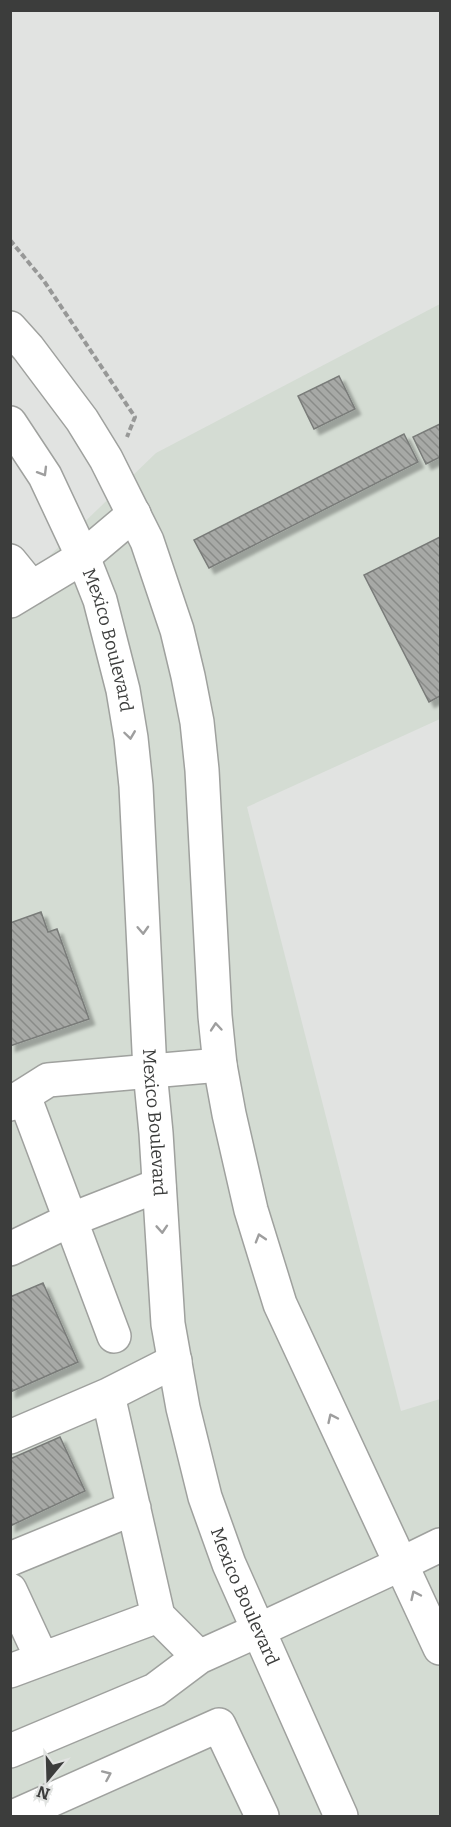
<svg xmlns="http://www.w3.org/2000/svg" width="451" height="1827" viewBox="0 0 451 1827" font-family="Bitter,serif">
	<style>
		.built { fill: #d4dcd3 }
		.building { fill: url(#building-back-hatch); stroke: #797b79; stroke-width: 1.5; filter: url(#shadow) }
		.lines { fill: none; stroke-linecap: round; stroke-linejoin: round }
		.minor-casing { stroke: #9fa19e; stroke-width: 36 }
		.major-casing { stroke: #9fa19e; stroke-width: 36 }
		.path { stroke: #979897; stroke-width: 4; stroke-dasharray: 6 3; stroke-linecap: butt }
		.minor { stroke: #fff; stroke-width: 33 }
		.major { stroke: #fff; stroke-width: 33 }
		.oneway { stroke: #9e9e9e }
		.labels { text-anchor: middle; stroke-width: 4.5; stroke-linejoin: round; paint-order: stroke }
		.street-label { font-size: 18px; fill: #3c3d3c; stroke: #e1e3e1 }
	</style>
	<defs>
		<pattern id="building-back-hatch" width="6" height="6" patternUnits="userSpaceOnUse" patternTransform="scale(1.5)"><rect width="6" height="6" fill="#a7a9a6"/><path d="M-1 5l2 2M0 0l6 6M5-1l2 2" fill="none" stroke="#898b88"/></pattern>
		<filter id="shadow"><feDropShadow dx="5.5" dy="5.5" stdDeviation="1.5" flood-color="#0004"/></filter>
	</defs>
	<rect width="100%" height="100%" fill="#e1e3e1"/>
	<!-- built -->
	<path class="built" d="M440,304v415l-193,88 154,604 39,-12v417h-429v-1223l145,-140z"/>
	<!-- building -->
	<path class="building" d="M339,376l16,33 -41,20 -16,-33z
		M440,424v33l-14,7 -13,-27z
		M404,434l14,28 -209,106 -15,-28z
		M440,537v159l-11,6 -65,-127z
		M41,912l7,20 9,-3 32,90 -79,27v-123z
		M43,1283l35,79 -68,30v-95z
		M60,1437l25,54 -75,35v-67z"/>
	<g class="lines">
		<!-- minor casing -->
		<g class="minor-casing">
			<path id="minor" d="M10,561l22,27
				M10,601l73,-44 51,-43
				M24,1096l90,240
				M10,1104l38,-24 172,-15
				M10,1249l60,-29 79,-31 10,-2
				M10,1437l98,-42
				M10,1559l124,-51
				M401,1564l39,-19
				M10,1590l32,69
				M158,1616l-50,-221 67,-34
				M10,1671l148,-55 41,41 60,-27
				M10,1751l145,-61 44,-33
				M15,1816l204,-91 43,91"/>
		</g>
		<!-- major casing -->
		<g class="major-casing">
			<g id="major">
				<path d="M10,328l18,20 54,72 24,39 41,82 30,89 11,46 9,46 5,48 13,246 5,49 9,49 22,96 29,94 160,344"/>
				<path id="s1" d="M10,423l35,53 38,81 17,43 23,90 8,48 5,48 14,285 6,62 12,191 15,84 22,89 24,67 112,252"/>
				<path d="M259,1630l142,-66"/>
			</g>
		</g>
		<!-- path -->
		<path class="path" d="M10,240l34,41 91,136 -8,20"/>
		<!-- minor -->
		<use href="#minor" class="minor"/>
		<!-- major -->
		<use href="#major" class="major"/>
	</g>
	<!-- one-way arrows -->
	<defs><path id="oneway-chevron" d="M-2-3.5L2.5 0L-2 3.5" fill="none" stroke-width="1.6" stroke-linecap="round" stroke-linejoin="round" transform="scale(1.5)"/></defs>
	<g class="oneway">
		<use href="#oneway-chevron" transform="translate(43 472) rotate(59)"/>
		<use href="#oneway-chevron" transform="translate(130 735) rotate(82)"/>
		<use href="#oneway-chevron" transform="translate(143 930) rotate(87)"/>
		<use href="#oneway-chevron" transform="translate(216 1027) rotate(-95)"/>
		<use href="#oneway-chevron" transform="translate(162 1229) rotate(86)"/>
		<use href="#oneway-chevron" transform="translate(260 1238) rotate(-107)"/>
		<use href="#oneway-chevron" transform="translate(332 1418) rotate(-115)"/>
		<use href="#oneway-chevron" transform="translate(415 1595) rotate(-115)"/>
		<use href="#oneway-chevron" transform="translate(107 1775) rotate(-24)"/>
	</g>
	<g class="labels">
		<!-- street labels -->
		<g class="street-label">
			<text dy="6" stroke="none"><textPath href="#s1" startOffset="240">Mexico Boulevard</textPath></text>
			<text dy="6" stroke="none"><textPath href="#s1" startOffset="726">Mexico Boulevard</textPath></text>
			<text dy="6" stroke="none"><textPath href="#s1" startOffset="1212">Mexico Boulevard</textPath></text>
		</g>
	</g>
	<!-- border -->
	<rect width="451" height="1827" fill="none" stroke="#3c3d3c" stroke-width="24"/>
	<!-- north arrow -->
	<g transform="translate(48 1779) rotate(199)" stroke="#e1e3e1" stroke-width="4.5" paint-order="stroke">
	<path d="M0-4.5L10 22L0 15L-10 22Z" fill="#3c3d3c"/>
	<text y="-9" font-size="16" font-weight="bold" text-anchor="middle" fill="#3c3d3c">N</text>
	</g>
</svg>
